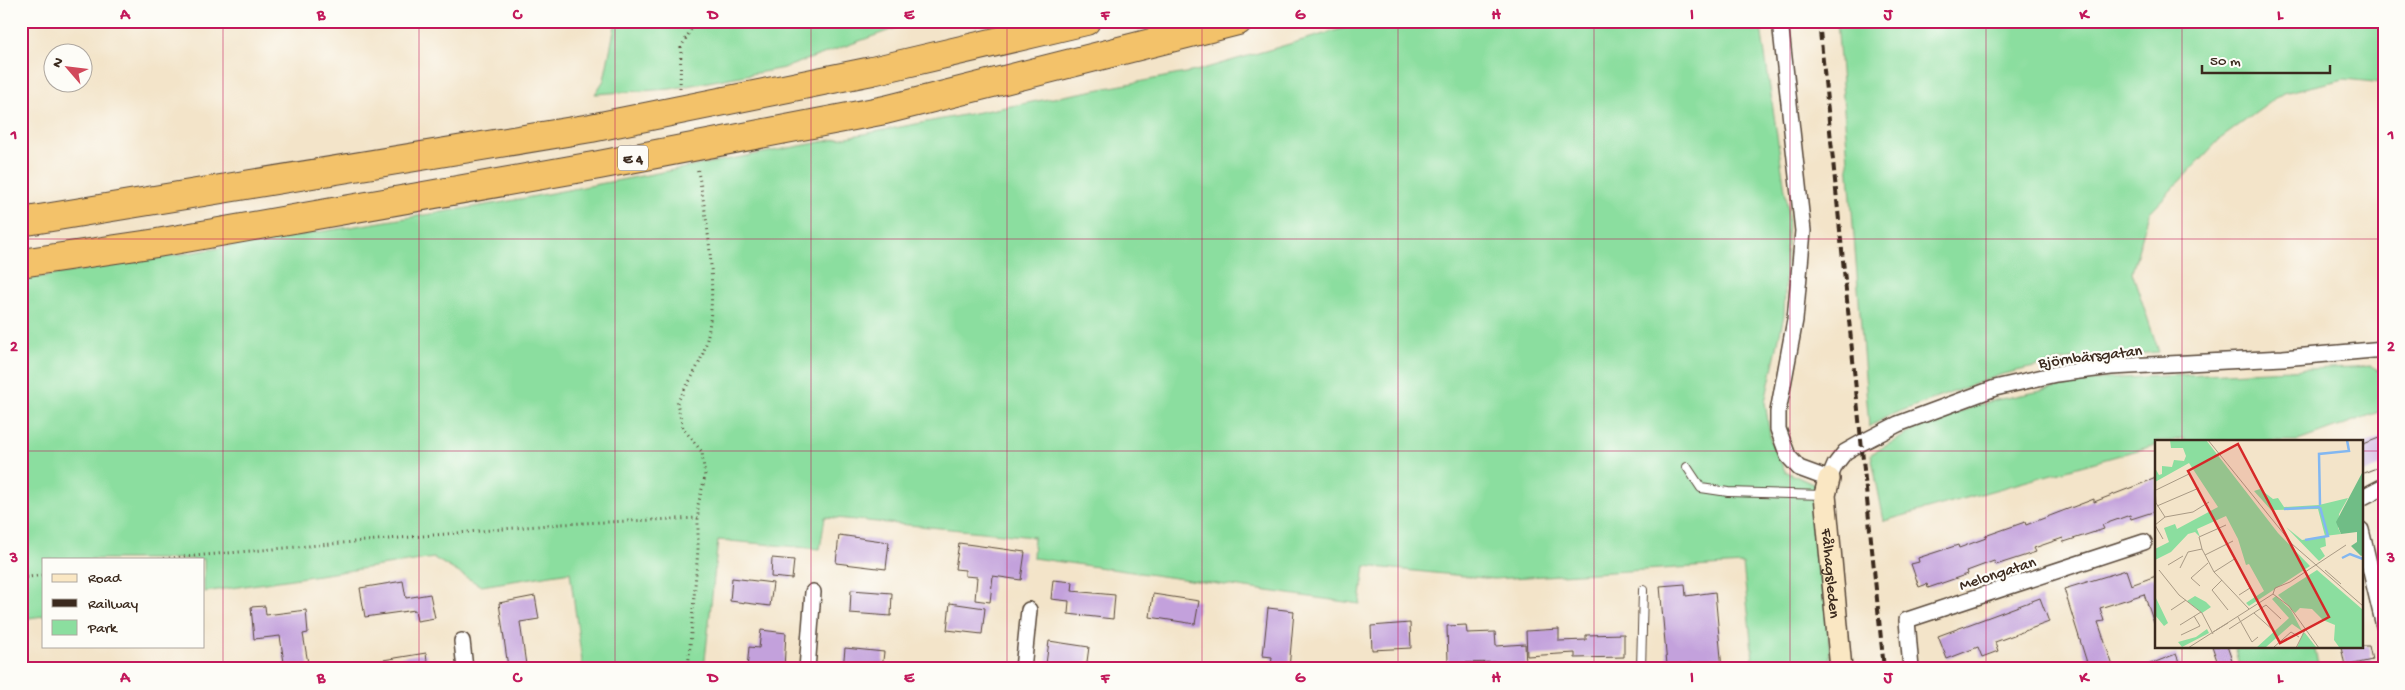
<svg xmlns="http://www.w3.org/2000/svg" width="2405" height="690" viewBox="0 0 2405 690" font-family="'Gochi Hand',sans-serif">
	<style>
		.green { fill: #8bde9f; stroke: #63845e }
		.building { fill: #c3a1dc }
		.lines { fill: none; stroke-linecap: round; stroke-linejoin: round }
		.lane-casing { stroke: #574638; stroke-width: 10 }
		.street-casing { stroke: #574638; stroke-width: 18 }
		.secondary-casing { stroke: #574638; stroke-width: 24 }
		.highway-casing { stroke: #574638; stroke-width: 30 }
		.path { stroke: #574638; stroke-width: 3; stroke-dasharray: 1 4; stroke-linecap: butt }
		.lane { stroke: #fff; stroke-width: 8 }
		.street { stroke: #fff; stroke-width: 15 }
		.secondary { stroke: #fae7c3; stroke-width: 21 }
		.highway { stroke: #f3c26a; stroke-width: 28 }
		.rail { stroke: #3b2a1e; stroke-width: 4; stroke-dasharray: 8 4; stroke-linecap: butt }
		.grid { fill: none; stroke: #c2185b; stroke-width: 1; stroke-opacity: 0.55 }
		.labels { text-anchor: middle; stroke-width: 4.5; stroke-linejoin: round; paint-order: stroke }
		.shield { fill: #fdfcf7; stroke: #75695f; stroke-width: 1 }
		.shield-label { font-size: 15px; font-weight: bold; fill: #3b2a1e }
		.street-label { font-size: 16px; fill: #3b2a1e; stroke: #fdfcf7 }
		.inset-river { fill: none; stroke: #82b7f1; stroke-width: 2.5 }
		.inset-road { fill: none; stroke: #a99a85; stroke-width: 1 }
		.view { fill: #d62828; fill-opacity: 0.15; stroke: #d62828; stroke-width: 2.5 }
		.inset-edge { fill: none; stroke: #3b2a1e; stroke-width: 2.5 }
		.neatline { fill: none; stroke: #c2185b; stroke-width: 2 }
		.grid-label { font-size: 16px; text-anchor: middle; font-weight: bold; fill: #c2185b }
	</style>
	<rect width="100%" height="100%" fill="#fdfcf7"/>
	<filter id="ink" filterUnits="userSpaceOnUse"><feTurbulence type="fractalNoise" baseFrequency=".02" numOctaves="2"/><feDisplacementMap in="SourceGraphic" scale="10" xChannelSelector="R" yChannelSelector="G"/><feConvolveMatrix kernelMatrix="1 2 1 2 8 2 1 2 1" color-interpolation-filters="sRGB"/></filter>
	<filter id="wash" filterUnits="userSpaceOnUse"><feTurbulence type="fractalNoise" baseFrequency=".0096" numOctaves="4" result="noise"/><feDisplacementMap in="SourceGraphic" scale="20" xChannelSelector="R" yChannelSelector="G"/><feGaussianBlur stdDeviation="1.12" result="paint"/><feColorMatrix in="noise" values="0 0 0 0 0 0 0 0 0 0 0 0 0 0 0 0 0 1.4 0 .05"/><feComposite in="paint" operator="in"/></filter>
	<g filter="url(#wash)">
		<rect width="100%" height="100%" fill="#f3e4c9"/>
		<!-- green -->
		<path class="green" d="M616,21h293l1,2 -126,45 -114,21 -75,5 9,-14z
			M1369,21h391l28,189 -4,105 -19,87 6,40 14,29 32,15 14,183h-77l-11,-105 -249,15 -129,-13 -5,38 -327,-46 1,-21 -209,-20 -5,32 -102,-9 -14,129h-121l-13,-97 -89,14 -47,-28 -230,34v-33h-160v57l-23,3v-339l478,-77 697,-132z
			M1837,21h547v62l-40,-4 -61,14 -63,46 -71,74 -17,59 27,80 -89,7 -67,15 -113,41 -21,12z
			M2372,366l12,7v37l-86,31h-114l-1,-3 -12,3h-15v4l-272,76 -13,-67 56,-31 64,-22 111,-22z
			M2235,646h79l5,23h-78z"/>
		<g id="blocks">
			<!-- building -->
			<path class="building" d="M2384,436v29l-23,9v-29z
				M2156,478v33l-25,8 -1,-4 -28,10 2,4 -40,13 -1,-4 -29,10 2,4 -40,13 -2,-4 -27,10 1,3 -40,14 -1,-4 -8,3 -8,-23 8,-2 -1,-4 40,-13 1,3 27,-10 -1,-2 40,-14 1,3 68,-26v3z
				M839,535l50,7 -3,27 -50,-6z
				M959,543l66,9 -4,28 -28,-4 -3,26 -15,-2 2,-23 -12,-1v-6l-10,-1z
				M772,558l22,2 -2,19 -21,-2z
				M2126,570l5,15 25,-9v46l-2,1 -10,-29 -44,14 4,13 -6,1 16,47h-25l-25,-80z
				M732,578l41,5 -3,23 -40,-5z
				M1053,580l20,2 -1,9 43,4 -2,24 -45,-5 1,-13 -18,-2z
				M403,581l3,17 24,-4 5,24 -18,3 -2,-11 -50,7 -5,-29z
				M1685,584l1,12 29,-4 7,77h-30v-6l-25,2 -7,-79z
				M851,590l41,3 -1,23 -41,-3z
				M1153,594l46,7 -4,23 -45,-7z
				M535,596l4,23 -19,3 6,43 -18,2 -9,-64z
				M2040,598l9,24 -54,20 3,9 -16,6 -4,-10 -31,12 -9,-23z
				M950,603l35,5 -3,26 -35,-4z
				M265,606l1,9 40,-5 2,23 -5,1 6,35h-24l-5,-33 -26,3 -3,-32z
				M1268,608l26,3 -5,58 -18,-2 1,-10 -9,-1z
				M1410,623l1,25 -39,2 -1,-24z
				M1466,625l1,8 28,-1 1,14 29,-2 1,22 -18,1v-5l-60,1 -1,-37z
				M1559,629v12l27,-1v-5l38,-1v23l-49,1v-5l-48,3 -1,-25z
				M761,630l25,3 -2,36h-37l2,-22 10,1z
				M1049,641l40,6 -3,22h-26v-2l-14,-3z
				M2212,646h15l7,20 -14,3z
				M2341,646h28l3,14 -27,6z
				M845,648l39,4 -2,17h-39z
				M426,653l2,16h-50l-1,-8z
				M2176,654l6,15h-42v-1z"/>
		</g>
	</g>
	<g filter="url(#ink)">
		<use href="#blocks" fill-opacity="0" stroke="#574638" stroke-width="1"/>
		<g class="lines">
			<!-- lane casing -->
			<g class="lane-casing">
				<path id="lane" d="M1687,467l14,21 27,4 95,3
					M1641,669l2,-79"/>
			</g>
			<!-- street casing -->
			<g class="street-casing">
				<path id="street" d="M1780,21l23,210 -8,89 -17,92v17l10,27 11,12 30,11 6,-14 10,-13 16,-9 37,-19 97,-36 61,-14 55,-7 172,-9 101,-9
					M2361,498l23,-12
					M2361,530l23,96
					M462,641l3,28
					M807,669l6,-77
					M1023,669l6,-59
					M1911,669l-4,-49 237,-78"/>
			</g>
			<!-- secondary casing -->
			<g class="secondary-casing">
				<g id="secondary">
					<path id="s1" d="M1829,479l-4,16 16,174"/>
				</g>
			</g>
			<!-- highway casing -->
			<g class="highway-casing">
				<path id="highway" d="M21,222l570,-94 281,-57 214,-50
					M21,263l136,-20 442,-78 286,-55 353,-89"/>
			</g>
			<!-- path -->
			<path class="path" d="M680,88l1,-41 15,-26
				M159,559l401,-35 138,-6
				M21,578l23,-3
				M688,669l10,-119v-45l7,-28 -3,-25 -19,-24 -6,-25c8,-15 19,-31 25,-47 19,-49 6,-137 -5,-189"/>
			<!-- lane -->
			<use href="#lane" class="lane"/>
			<!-- street -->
			<use href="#street" class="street"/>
			<!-- secondary -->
			<use href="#secondary" class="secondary"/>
			<!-- highway -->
			<use href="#highway" class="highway"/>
			<!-- rail -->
			<path class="rail" d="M1819,21l65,648"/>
		</g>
	</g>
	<!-- grid -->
	<path class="grid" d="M223,21v648M419,21v648M615,21v648M811,21v648M1007,21v648M1202,21v648M1398,21v648M1594,21v648M1790,21v648M1986,21v648M2182,21v420M21,239h2363M21,451h2135M2361,451h23M2182,646v23"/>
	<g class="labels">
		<!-- shield labels -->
		<rect class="shield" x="618" y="145.5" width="30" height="25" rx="4"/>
		<g class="shield-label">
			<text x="633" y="163">E 4</text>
		</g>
		<!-- street labels -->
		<g class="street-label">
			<text transform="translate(2090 355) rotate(-7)" y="6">Björnbärsgatan</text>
			<text transform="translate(1997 572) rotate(-18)" y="6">Melongatan</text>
			<text dy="6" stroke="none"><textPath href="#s1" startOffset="95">Fålhagsleden</textPath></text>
		</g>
	</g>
	<!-- overview -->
	<g transform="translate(2155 440)">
		<rect width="208" height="208" fill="#f3e4c9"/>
		<path d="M15,0h36l72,93 32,33 -61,40 -3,-3 18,-12 -15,-27 -3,1 -8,-26 -12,-23 -29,13 3,8 -5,-5 -7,2 -17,18 -16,8v-11l14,-7 -5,-14 11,-4 2,5 41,-22 -29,-44 -34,19v-14l4,7 3,-1v-8l10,1 2,-7 10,1 2,-5 -3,-8h-12zM105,49l13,10 5,-1 6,9 35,-2 29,-7 -9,16 -1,14 3,6 -16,2 1,10 -6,2 5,8 -6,5 -33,-34 16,13 23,-4 -7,-27 -47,1 -17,-19zM162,130l45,39v38h-23l-5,-7 1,-15 -12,-5 -11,-11 -12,-1 -5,5 -17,-18zM0,156l13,27 -4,3 -9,-11zM40,156l11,6 5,5 -9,6 -15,-12zM121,156l15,14 11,21 -10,-7 -26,23 -10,1 33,-30 -17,-19zM52,189l2,4 -27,14 -4,-5 18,-5zM148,193h2l11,14 -19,1z" fill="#8bde9f"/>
		<path d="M207,33l1,82 -2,1 -10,-10 6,-4v-10l-16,2 -5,-12z" fill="#70bd86"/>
		<path class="inset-river" d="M165,65l-1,-51 30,-3 -2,-11M129,69l36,-2M150,100l23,-4 -8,-29M187,118l8,-4 13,5"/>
		<path class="inset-road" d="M53,0l84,104 71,62M0,48l1,15 9,14 28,-5 16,-10M1,50l33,-16M2,66l42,-18M71,85l-27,12 3,12 12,23 35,37M8,99l-8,-14 10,-8M50,115l28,-14M13,125l15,-9M25,128l8,-16 14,-3M4,130l20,25 23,18 11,21M170,130l16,14M59,132l22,-14M67,140l-10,10 16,20M45,146l-9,-8 17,-15M118,154l2,-6 15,-6 56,-37M118,154l16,12 30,42M84,155l11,-7 -8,-15M16,170l15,-10M99,173l20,18M83,177l14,25 6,-5M25,185l21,-13M74,189l37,-24 15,14M58,192l15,-9M26,195l19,-9 -6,-10M119,207l17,-15 8,5M33,208l85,-54M141,208l9,-18"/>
		<path class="view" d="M83,4l91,173 -49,26 -92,-172z"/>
		<rect width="208" height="208" class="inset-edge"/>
	</g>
	<!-- margin -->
	<rect width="2405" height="690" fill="none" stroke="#fdfcf7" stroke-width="55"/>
	<!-- legend -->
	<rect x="42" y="558" width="162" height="90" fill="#fdfcf7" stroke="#afa8a0"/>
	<rect x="52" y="574" width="25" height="8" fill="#fae7c3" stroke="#afa8a0"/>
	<text x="88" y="582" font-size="15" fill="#3b2a1e">Road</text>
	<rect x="52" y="599" width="25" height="8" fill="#3b2a1e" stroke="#afa8a0"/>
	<text x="88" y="608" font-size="15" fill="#3b2a1e">Railway</text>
	<rect x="52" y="620" width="25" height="15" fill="#8bde9f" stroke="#afa8a0"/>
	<text x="88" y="632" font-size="15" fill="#3b2a1e">Park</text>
	<!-- north arrow -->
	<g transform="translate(68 68) rotate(298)"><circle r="24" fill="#fdfcf7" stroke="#afa8a0"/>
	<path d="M0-4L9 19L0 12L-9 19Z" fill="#d1495b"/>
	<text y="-8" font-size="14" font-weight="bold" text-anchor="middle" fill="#3b2a1e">N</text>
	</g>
	<!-- scale -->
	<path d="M2202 65v8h128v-8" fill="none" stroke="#3b2a1e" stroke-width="2.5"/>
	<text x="2210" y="65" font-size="15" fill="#3b2a1e" stroke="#fdfcf7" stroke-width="4" paint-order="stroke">50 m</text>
	<rect x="28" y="28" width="2350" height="634" class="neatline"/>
	<g class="grid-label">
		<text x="125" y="19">A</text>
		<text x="321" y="19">B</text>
		<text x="517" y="19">C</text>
		<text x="713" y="19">D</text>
		<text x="909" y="19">E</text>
		<text x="1105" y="19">F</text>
		<text x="1300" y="19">G</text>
		<text x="1496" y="19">H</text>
		<text x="1692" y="19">I</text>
		<text x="1888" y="19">J</text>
		<text x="2084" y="19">K</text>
		<text x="2280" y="19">L</text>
		<text x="14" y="139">1</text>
		<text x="2391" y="139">1</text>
		<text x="14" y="351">2</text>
		<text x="2391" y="351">2</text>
		<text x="14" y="562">3</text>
		<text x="2391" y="562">3</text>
		<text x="125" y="682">A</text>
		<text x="321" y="682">B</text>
		<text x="517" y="682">C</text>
		<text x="713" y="682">D</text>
		<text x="909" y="682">E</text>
		<text x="1105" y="682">F</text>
		<text x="1300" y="682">G</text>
		<text x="1496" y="682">H</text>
		<text x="1692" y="682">I</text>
		<text x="1888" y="682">J</text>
		<text x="2084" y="682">K</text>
		<text x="2280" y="682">L</text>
	</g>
</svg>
